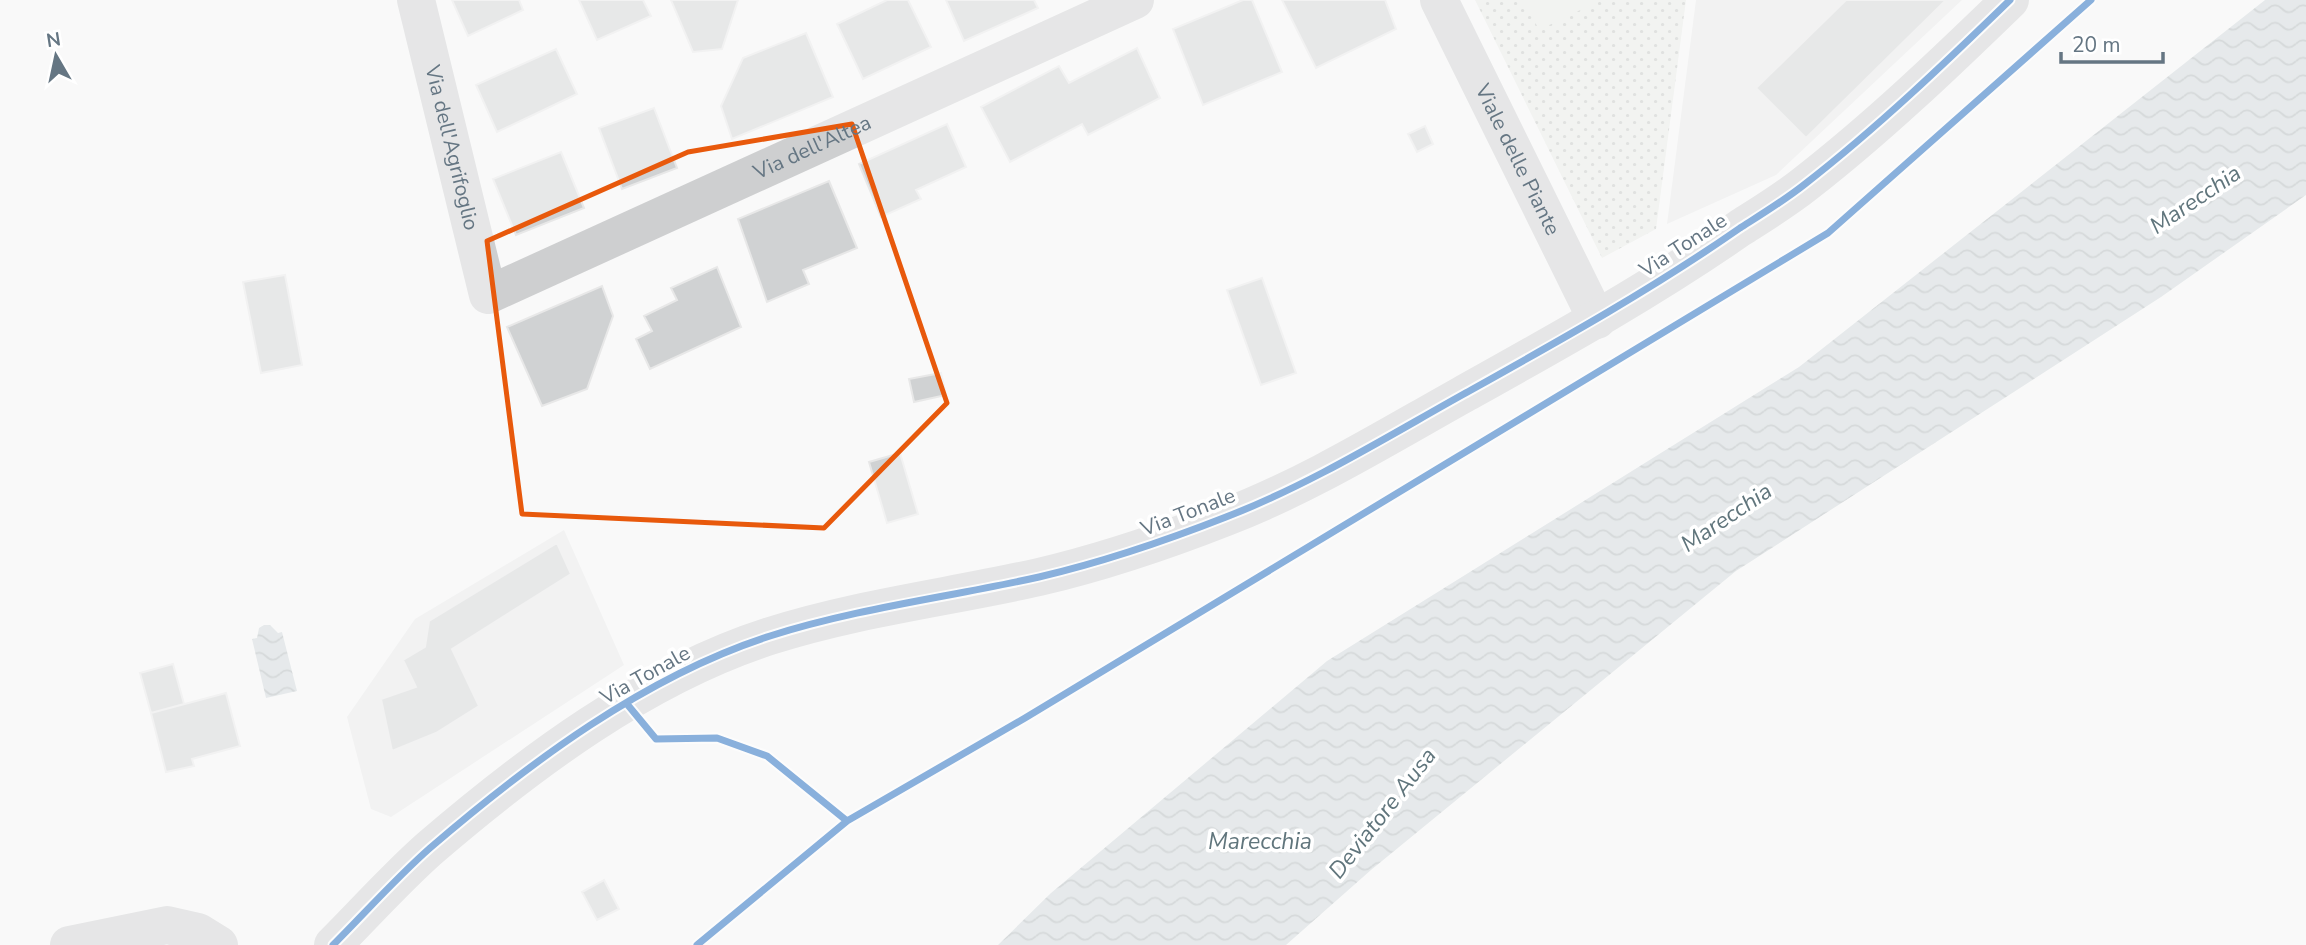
<svg xmlns="http://www.w3.org/2000/svg" width="2306" height="945" viewBox="0 0 2306 945" font-family="'Nunito Sans',sans-serif">
	<style>
		.built { fill: #e8e9e9 }
		.green { fill: url(#green-dots) }
		.pitch { fill: #e8ebe6 }
		.water { fill: url(#water-waves) }
		.building { fill: #d0d2d3; stroke: #e8e8e8; stroke-width: 2 }
		.lines { fill: none; stroke-linecap: round; stroke-linejoin: round }
		.minor { stroke: #cecfd0; stroke-width: 38 }
		.tertiary { stroke: #cecfd0; stroke-width: 38 }
		.cycleway-casing { stroke: #fff; stroke-width: 11 }
		.cycleway { stroke: #0057b8; stroke-width: 7 }
		.marked { fill: none; stroke: #e8590c; stroke-width: 5; stroke-linejoin: round }
		.labels { text-anchor: middle; stroke-width: 7; stroke-linejoin: round; paint-order: stroke }
		.street-label { font-size: 21px; fill: #657683; stroke: #fff }
		.water-label { font-size: 23px; font-style: italic; fill: #60757c; stroke: #fff }
	</style>
	<defs>
		<pattern id="green-dots" width="8" height="8" patternUnits="userSpaceOnUse" patternTransform="scale(1.75)"><rect width="8" height="8" fill="#e8ebe6"/><path d="M2 2h.1M6 6h.1" fill="none" stroke="#c0c3c0" stroke-width="1.8" stroke-linecap="round"/></pattern>
		<pattern id="water-waves" width="16" height="10" patternUnits="userSpaceOnUse" patternTransform="scale(1.75)"><rect width="16" height="10" fill="#ced6d9"/><path d="M0 5q4-4 8 0t8 0" fill="none" stroke="#abb2b5"/></pattern>
	</defs>
	<rect width="100%" height="100%" fill="#f9f9f9"/>
	<!-- built -->
	<path class="built" d="M1696,0h266l-186,175 -109,49z
		M564,530l60,135 -233,152 -20,-8 -24,-92 68,-98z"/>
	<!-- green -->
	<path class="green" d="M1475,0h211l-30,229 -54,29z"/>
	<!-- pitch -->
	<path class="pitch" d="M1524,0h77l-62,30z"/>
	<!-- water -->
	<path class="water" d="M2265,0h41v195l-145,102 -425,274 -365,299 -85,75h-288l53,-52 276,-232 472,-294z
		M264,625h6l8,8 4,-1 15,59 -31,7 -14,-59 5,-1 2,-10z"/>
	<!-- building -->
	<path class="building" d="M452,0h67l4,10 -55,26z
		M579,0h64l8,16 -54,24z
		M671,0h67l-16,49 -29,3z
		M887,0h21l23,47 -68,32 -26,-55z
		M946,0h88l4,8 -74,33z
		M1243,0h9l30,72 -79,33 -30,-76z
		M1282,0h103l11,29 -80,39z
		M1846,0h100l-140,138 -50,-50z
		M806,33l27,64 -101,42 -11,-33 22,-48z
		M1137,48l23,50 -72,37 -6,-11 -72,38 -29,-55 78,-41 10,17z
		M556,49l21,45 -80,38 -21,-47z
		M654,108l23,60 -55,21 -23,-61z
		M947,124l19,43 -50,23 5,9 -40,18 -22,-53z
		M1425,126l8,18 -16,8 -9,-18z
		M561,152l23,56 -68,27 -23,-56z
		M829,181l28,67 -54,22 6,14 -42,18 -29,-83z
		M717,267l24,60 -91,42 -14,-30 16,-8 -8,-15 33,-16 -6,-12z
		M285,275l17,90 -41,8 -18,-91z
		M1262,278l34,95 -35,12 -34,-95z
		M602,286l11,30 -26,73 -45,17 -35,-79z
		M941,373l5,22 -32,7 -5,-23z
		M900,453l18,61 -31,9 -18,-61z
		M557,543l14,31 -119,75 27,57 -43,27 -44,18 -11,-52 35,-12 -13,-27 22,-13 4,-26z
		M173,664l11,40 -33,9 -11,-40z
		M226,693l14,53 -48,13 2,7 -28,6 -15,-59z
		M604,880l15,29 -22,11 -15,-28z"/>
	<g class="lines">
		<!-- minor -->
		<g class="minor">
			<path id="s1" d="M416,0l72,295 647,-295"/>
			<path id="s2" d="M1439,0l158,320"/>
			<path d="M69,945l98,-20 31,7 21,13"/>
		</g>
		<!-- tertiary -->
		<path class="tertiary" d="M333,945c32,-32 63,-67 97,-97 99,-85 215,-172 340,-212 88,-28 180,-39 269,-59 64,-15 126,-36 187,-60 83,-32 159,-79 236,-122 95,-53 189,-105 278,-167 22,-14 45,-28 65,-44 72,-56 139,-120 205,-184"/>
		<!-- cycleway casing -->
		<g class="cycleway-casing">
			<path id="cycleway" d="M627,704l29,35 61,-1 50,18 80,65
				M333,945c32,-32 63,-67 97,-97 99,-85 215,-172 340,-212 88,-28 180,-39 269,-59 64,-15 126,-36 187,-60 83,-32 159,-79 236,-122 95,-53 189,-105 278,-167 22,-14 45,-28 65,-44 72,-56 139,-120 205,-184
				M697,945l150,-124 178,-103 803,-485 263,-233"/>
		</g>
		<!-- cycleway -->
		<use href="#cycleway" class="cycleway"/>
	</g>
	<!-- marked area -->
	<path d="M0 0H2306V945H0ZM852,124l95,279 -123,125 -302,-14 -35,-273 201,-89z" fill="#f9f9f9" fill-opacity=".55" fill-rule="evenodd"/>
	<path class="marked" d="M852,124l95,279 -123,125 -302,-14 -35,-273 201,-89z"/>
	<g class="labels">
		<!-- street labels -->
		<g class="street-label">
			<text dy="7" stroke="none"><textPath href="#s1" startOffset="152">Via dell'Agrifoglio</textPath></text>
			<text dy="7" stroke="none"><textPath href="#s1" startOffset="660">Via dell'Altea</textPath></text>
			<text dy="7" stroke="none"><textPath href="#s2" startOffset="178">Viale delle Piante</textPath></text>
			<text transform="translate(1683 245) rotate(-33)" y="7">Via Tonale</text>
			<text transform="translate(1188 512) rotate(-21)" y="7">Via Tonale</text>
			<text transform="translate(645 675) rotate(-29)" y="7">Via Tonale</text>
		</g>
		<!-- water labels -->
		<g class="water-label">
			<text transform="translate(2195 199) rotate(-34)" y="8">Marecchia</text>
			<text transform="translate(1726 517) rotate(-34)" y="8">Marecchia</text>
			<text transform="translate(1382 813) rotate(-52)" y="8">Deviatore Ausa</text>
			<text x="1260" y="849">Marecchia</text>
		</g>
	</g>
	<!-- north arrow -->
	<g transform="translate(56 56) rotate(351)" stroke="#ffffff" stroke-width="5" paint-order="stroke">
	<path d="M0-5L12 26L0 18L-12 26Z" fill="#657683"/>
	<text y="-10" font-size="19" font-weight="bold" text-anchor="middle" fill="#657683">N</text>
	</g>
	<!-- scale -->
	<path d="M2061 52v10h102v-10" fill="none" stroke="#657683" stroke-width="3.5"/>
	<text x="2072" y="52" font-size="21" fill="#657683" stroke="#ffffff" stroke-width="5" paint-order="stroke">20 m</text>
</svg>
